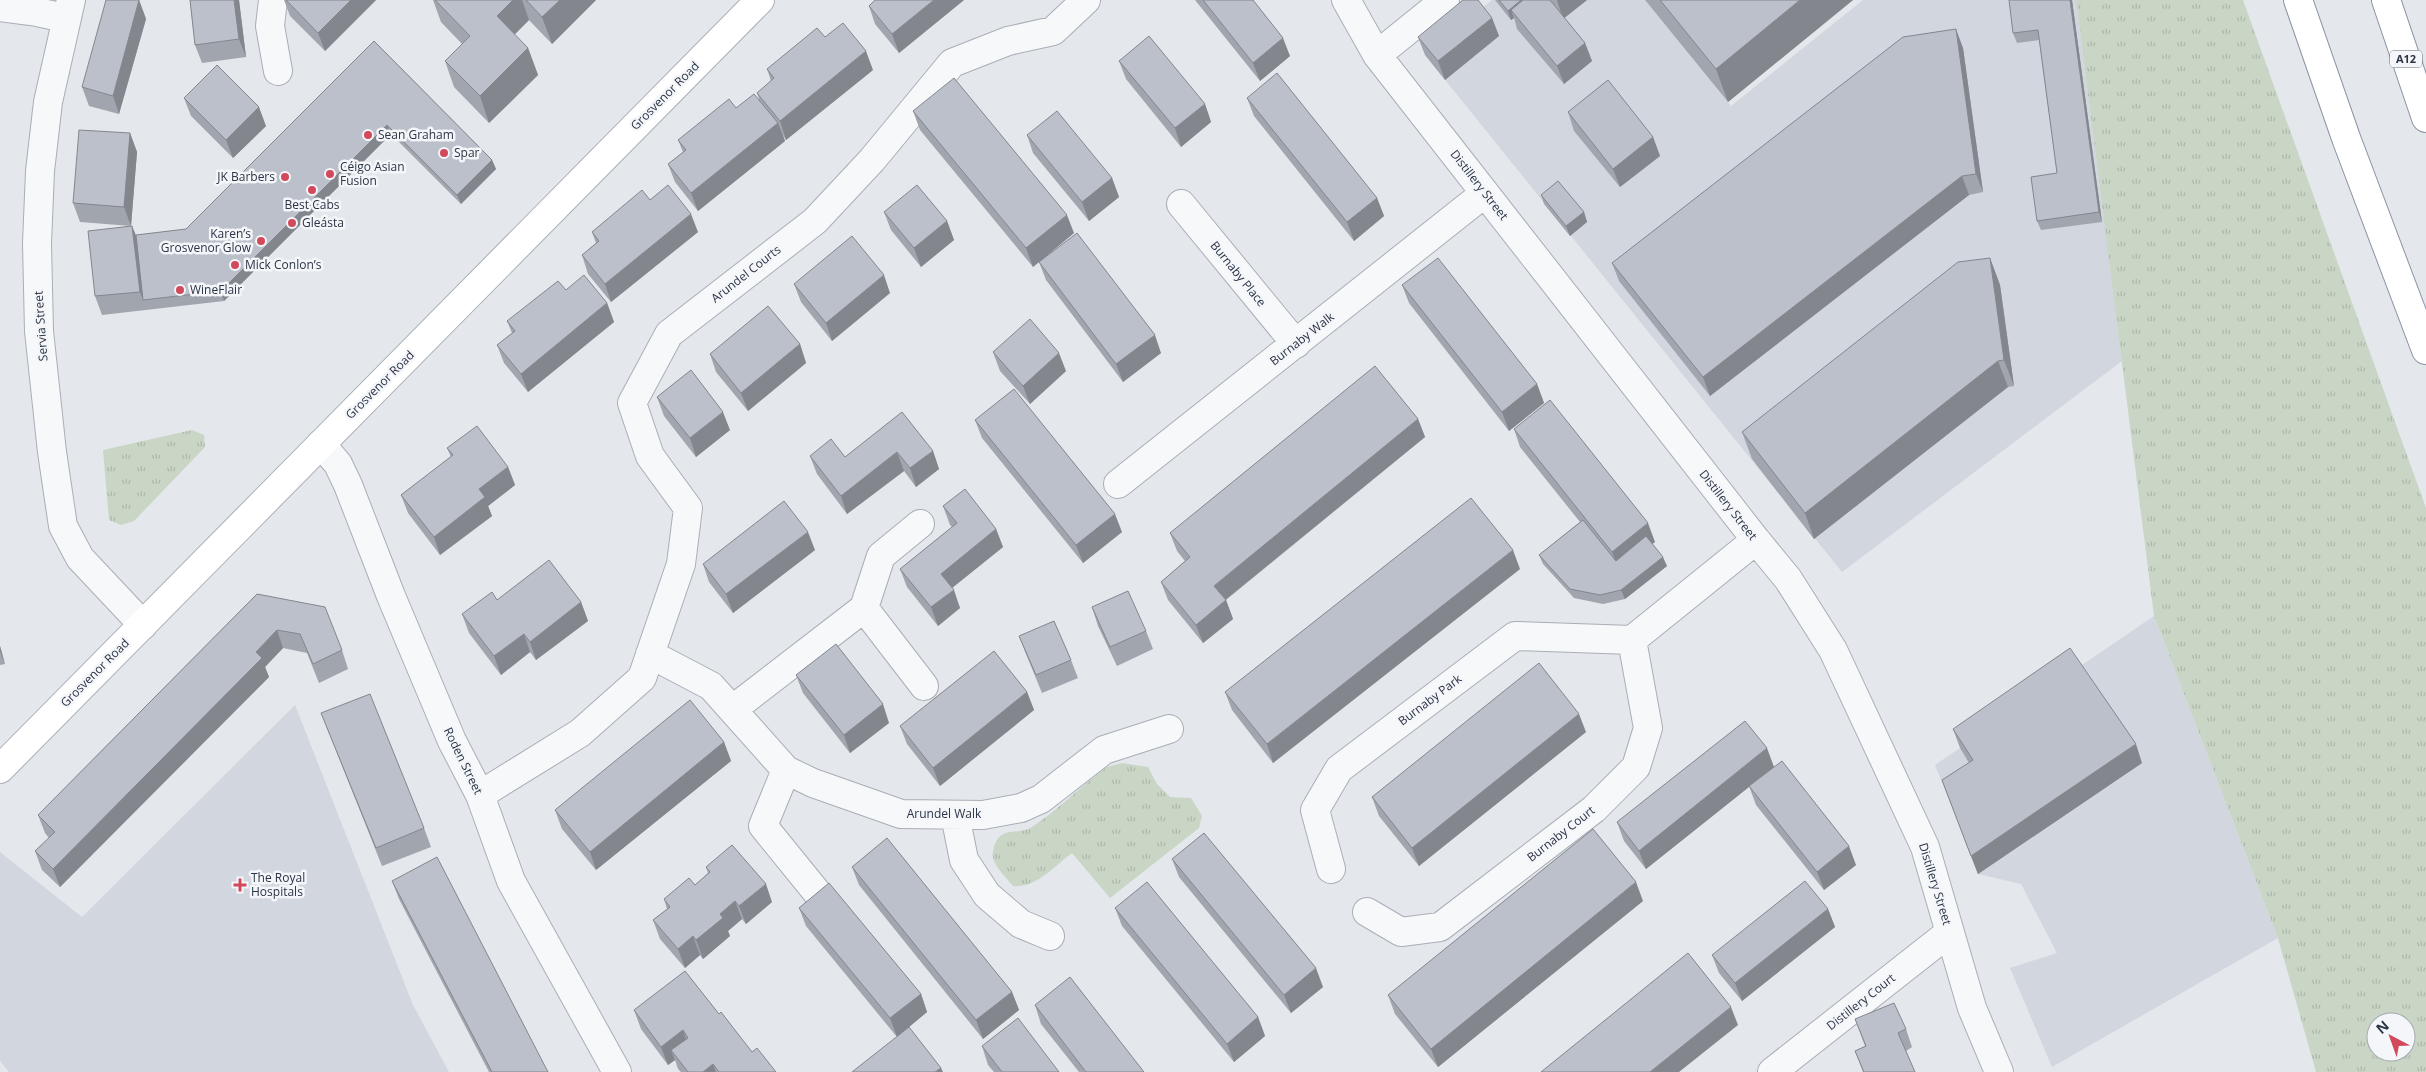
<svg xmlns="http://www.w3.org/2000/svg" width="2426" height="1072" viewBox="0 0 2426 1072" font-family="'Open Sans',sans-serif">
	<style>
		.built { fill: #d2d6de }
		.grass { fill: url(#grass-tufts); fill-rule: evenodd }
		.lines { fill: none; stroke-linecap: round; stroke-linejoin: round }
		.street-casing { stroke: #a9aeb7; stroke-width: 30 }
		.secondary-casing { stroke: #a9aeb7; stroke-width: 30 }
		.highway-casing { stroke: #8b94a3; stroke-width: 30 }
		.street { stroke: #f7f8fa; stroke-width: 28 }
		.secondary { stroke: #fff; stroke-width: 28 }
		.highway { stroke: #fff; stroke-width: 28 }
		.wall { fill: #a1a5ae }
		.shaded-wall { fill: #83868d }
		.building { fill: #bbc0ca; stroke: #83868d }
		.poi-dot { fill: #d1495b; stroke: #f4f6f9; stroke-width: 2 }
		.labels { text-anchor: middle; stroke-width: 5; stroke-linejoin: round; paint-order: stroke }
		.shield { fill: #f4f6f9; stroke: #676e7b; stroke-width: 1 }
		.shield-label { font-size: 11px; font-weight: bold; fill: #2b3445 }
		.street-label { font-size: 12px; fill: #2b3445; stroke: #f4f6f9 }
		.poi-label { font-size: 12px; fill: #2b3445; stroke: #f4f6f9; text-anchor: start }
	</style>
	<defs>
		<pattern id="grass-tufts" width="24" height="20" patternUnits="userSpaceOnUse" patternTransform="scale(1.25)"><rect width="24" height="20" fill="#c9d6c5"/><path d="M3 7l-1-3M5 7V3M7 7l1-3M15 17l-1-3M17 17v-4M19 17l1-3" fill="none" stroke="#adb8ab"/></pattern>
	</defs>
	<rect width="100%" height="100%" fill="#e4e7ec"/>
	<!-- built -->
	<path class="built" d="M1492,0h153l86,106 132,-106h213l46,361 -280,211 -417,-517z
		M2154,616l124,322 -226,129 -42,-99 47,-15 -36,-69 -43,-10 -43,-109z
		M295,705l118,300 36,67h-440l-9,-11v-209l82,65z"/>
	<!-- grass -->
	<path class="grass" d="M2076,0h167l183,508v564h-110l-38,-134 -124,-322zM2376,1022h30v30h-30z
		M192,430l12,5 1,12 -71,74 -13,4 -12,-5 -6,-70z
		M1122,763l26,4 9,17 13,13 21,1 11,18 -3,12 -89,70 -38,-45c-18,13 -35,35 -59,33 -7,-9 -23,-23 -20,-35 6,-28 24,-14 39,-24 26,-17 49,-41 75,-60z"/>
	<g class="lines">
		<!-- street casing -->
		<g class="street-casing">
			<path id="street" d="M71,0l-23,102 -8,69 -3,72 2,88 13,121 11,74 17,32 63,67
				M273,0l-3,26 8,45
				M1346,0l31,55 379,485 32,39 45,71 92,197 47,161 27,64
				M0,7l37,5 28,6
				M1377,55l68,-55
				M1181,204l115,140
				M321,444l17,20 10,21 43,111 61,145 28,54 31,86 106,191
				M1118,484l367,-291
				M864,608l60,78
				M1632,640l124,-100
				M650,654l61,32 75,84 27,13 88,31 82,1 38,-7 20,-9 63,-49 65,-21
				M733,709l131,-101 17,-52 39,-32
				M786,770l-23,56 56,69
				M480,795l100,-62 62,-55 39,-114 7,-56 -38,-52 -18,-53 37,-69 146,-113 57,-61 80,-97 56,-22 45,-10 33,-31
				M955,815l9,45 23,35 34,29 29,12
				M1331,869l-16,-59 24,-41 176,-133 117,4
				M1367,912l34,20 39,-5 154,-118 42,-42 12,-39 -16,-88
				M1772,1072l178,-140"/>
		</g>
		<!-- secondary casing -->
		<g class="secondary-casing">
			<path id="secondary" d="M0,769l760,-769"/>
		</g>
		<!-- highway casing -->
		<g class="highway-casing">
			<path id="highway" d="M2298,0l48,138 80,212
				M2386,0l40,118"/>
		</g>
		<!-- street -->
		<use href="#street" class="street"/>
		<!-- secondary -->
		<use href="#secondary" class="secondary"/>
		<!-- highway -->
		<use href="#highway" class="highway"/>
	</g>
	<!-- wall -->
	<path class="wall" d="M139,0l7,19 -27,95 -30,-8 -7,-19z
		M190,0h49l7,57 -44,6 -7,-18z
		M284,0h92l-51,51 -35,-35z
		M433,0h163l-44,44 -23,-24 -15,15 14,13 10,27 -49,48 -35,-36 -9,-26 17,-17 -21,-22z
		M964,0l-65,53 -24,-29 -6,-18z
		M1195,0h58l37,56 -30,25z
		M1495,0h92l-23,18 21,25 7,18 -28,23 -47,-55 -3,-11 -3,2z
		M1645,0h208l-125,102z
		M2009,0h63l30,222 -61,8 -4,-9 20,-48 -18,-133 -22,3 -4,-10z
		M1492,18l7,18 -54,44 -20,-25 -7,-18z
		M825,37l48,33 -87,70 -3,-5 2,6 -87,70 -23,-29 -7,-18 15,-12 -5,-12 58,-32 23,-9 -2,-6 14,-12 -4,-12z
		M374,41l118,119 4,9 -35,35 -70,-70 -167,167 -122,14 -7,-19 37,-70 4,9 50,-6z
		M1963,48l20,144 -14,3 -259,201 -91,-115 -7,-18z
		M1119,61l86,43 6,18 -30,25 -55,-68z
		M184,98l82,28 -33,32 -42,-42z
		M1247,98l130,100 7,18 -30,25 -100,-125z
		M913,111l161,122 -32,27 119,93 -38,29 -77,-102 -7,-18 -6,5 -113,-137z
		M1568,112l85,25 7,19 -40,31 -46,-56z
		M130,133l7,19 -6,74 -51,-4 -7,-19z
		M1027,135l85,43 7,19 -30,24 -56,-68z
		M1541,195l43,17 3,10 -17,14 -26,-32z
		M650,200l48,32 -87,70 -23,-28 -6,-19 14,-12 -4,-11z
		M884,212l63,9 7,19 -33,27 -30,-37z
		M1990,258l10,27 14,101 -6,1 -194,152 -62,-80 -10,-27z
		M794,284l96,9 -58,48 -31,-39z
		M1402,285l135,99 7,19 -35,28 -100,-128z
		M566,290l41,13 7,19 -86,70 -24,-29 -7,-18 15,-12 -5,-12z
		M800,344l6,19 -58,48 -32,-39 -6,-18z
		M993,352l73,19 -36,33 -30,-33z
		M657,397l73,33 -34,27 -32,-41z
		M1418,419l7,18 -199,163 7,19 -30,24 -35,-43 -7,-18 24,-21 -8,-10 -7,-18z
		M975,420l147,112 -39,31 -101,-125z
		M1514,429l141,113 -3,2 15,22 -42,33 -22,5 -29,-6 -31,-34 -4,-9 41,-33 -60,-75z
		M447,448l61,19 7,18 -27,21 4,10 -52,39 -32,-42 -7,-18 50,-38z
		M933,451l6,18 -23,18 -12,-16 -57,43 -30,-40 -7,-18 35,1z
		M943,506l53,23 7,18 -51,41 8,20 -22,18 -31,-39 -7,-18 52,-42 -2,-2z
		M815,550l-82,63 -24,-31 -6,-18z
		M1520,569l-247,194 -41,-53 -7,-18z
		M257,594l85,56 6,19 -29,14 -12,-30 -24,-5 -18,19 4,10 -209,210 -18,-17 -7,-19 14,-13 -4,-5 -7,-18z
		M497,600l84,2 7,19 -52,39 -6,-8 -29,23 -32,-42 -7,-19z
		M1092,607l54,24 7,18 -36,17 -19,-40z
		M1019,636l52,24 7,18 -36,15 -16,-39z
		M0,646l5,18 -5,1z
		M796,675l93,48 -39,30 -47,-60z
		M1027,692l7,18 -94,76 -33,-42 -7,-18z
		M321,713l103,115 7,19 -49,19z
		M1953,729l189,34 -164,111 -36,-94 27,-17 -9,-15z
		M1586,732l-167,134 -40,-50 -7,-19z
		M724,742l7,19 -135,109 -34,-41 -7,-19z
		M1774,767l-128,102 -22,-28 -7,-19z
		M1749,786l107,79 -32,25 -68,-85z
		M1172,859l151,128 -32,26 -112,-136z
		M706,867l66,35 -26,22 -4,-5 -14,12 2,5 -27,23 -3,-4 -15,13 -25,-29 -7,-19 14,-11 -3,-10 31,-14 13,-12z
		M852,867l160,125 7,18 -36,29 -124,-154z
		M392,881l156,191h-59l-90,-173z
		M1643,901l-205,166 -43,-53 -7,-19z
		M799,908l122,86 6,18 -30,25 -91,-111z
		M1115,908l143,109 7,19 -31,26 -112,-136z
		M1828,909l7,18 -93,74 -23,-28 -7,-18z
		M1035,1005l109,67h-65l-38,-48z
		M634,1010l85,4 33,38 24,20h-95l-3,-3 -3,-9 -7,5 -27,-36z
		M1855,1019l51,10 6,18 -6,4 9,21h-52l-8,-21 10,-5z
		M982,1046l77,26h-65l-6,-7z"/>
	<!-- shaded-wall -->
	<path class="shaded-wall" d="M139,0l7,19 -27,95 -6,-18z
		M234,0h5l7,57 -7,-18z
		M351,0h25l-51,51 -7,-18z
		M513,0h9l7,20 -23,23 -9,-27z
		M560,0h36l-44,44 -10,-27z
		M934,0h30l-65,53 -7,-19z
		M1521,0h16l-26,10 3,8 -3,2 -3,-9z
		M1557,0h30l-24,19z
		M1800,0h53l-125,102 -12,-33z
		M2070,0h2l30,222 -3,-10z
		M1492,18l7,18 -54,44 -7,-19z
		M1956,29l7,19 20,144 -7,-18z
		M1283,38l7,18 -30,25 -7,-18z
		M1585,43l7,18 -28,23 -7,-18z
		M528,48l10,27 -49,48 -9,-27z
		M866,51l7,19 -87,70 -6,-19z
		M1205,104l6,18 -30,25 -6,-19z
		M259,107l7,19 -33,32 -7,-18z
		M778,123l7,18 -87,70 -7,-18z
		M387,125l4,9 -167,167 -3,-10z
		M130,133l7,19 -6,74 -7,-19z
		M1653,137l7,19 -40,31 -7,-18z
		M492,160l4,9 -35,35 -4,-9z
		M1962,176l7,19 -259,201 -7,-19z
		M1112,178l7,19 -30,24 -7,-19z
		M1377,198l7,18 -30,25 -7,-19z
		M1584,212l3,10 -17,14 -4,-10z
		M691,214l7,18 -87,70 -6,-18z
		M1067,215l7,18 -41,34 -7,-19z
		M947,221l7,19 -33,27 -7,-19z
		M132,226l7,18 4,56 -3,-8z
		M1990,258l10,27 14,101 -10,-26z
		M884,275l6,18 -58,48 -6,-18z
		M607,303l7,19 -86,70 -7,-18z
		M1155,335l6,18 -38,29 -7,-18z
		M800,344l6,19 -58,48 -7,-18z
		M1059,353l7,18 -36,33 -7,-18z
		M1998,361l10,26 -194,152 -9,-26z
		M1537,384l7,19 -35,28 -7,-19z
		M723,412l7,18 -34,27 -6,-19z
		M1418,419l7,18 -205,167 -6,-18z
		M933,451l6,18 -23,18 -6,-19z
		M897,452l7,19 -57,43 -6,-18z
		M508,467l7,18 -27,21 4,10 -52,39 -6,-18 45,-48z
		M1115,514l7,18 -39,31 -7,-18z
		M1648,523l7,19 -36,28 -7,-18z
		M996,529l7,18 -56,45 -6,-18z
		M808,532l7,18 -82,63 -7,-19z
		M1513,550l7,19 -247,194 -6,-19z
		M1663,557l4,9 -42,33 -4,-9z
		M954,590l6,18 -22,18 -7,-19z
		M1226,600l7,19 -30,24 -7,-18z
		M581,602l7,19 -52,39 -6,-18z
		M277,630l6,18 -18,19 4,10 -209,210 -7,-18z
		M524,634l6,18 -29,23 -7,-19z
		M0,646l5,18 -5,-13z
		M1027,692l7,18 -94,76 -7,-18z
		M883,704l6,19 -39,30 -6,-18z
		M1579,714l7,18 -167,134 -7,-18z
		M724,742l7,19 -135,109 -6,-18z
		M2136,744l6,19 -164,111 -7,-18z
		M1767,748l7,19 -128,102 -7,-18z
		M1849,846l7,19 -32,25 -7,-18z
		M1636,882l7,19 -205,166 -7,-18z
		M766,884l6,18 -26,22 -7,-18z
		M735,901l7,18 -14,12 2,5 -27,23 -7,-19 24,-26z
		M1828,909l7,18 -93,74 -7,-18z
		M693,936l7,19 -15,13 -7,-19z
		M1316,968l7,19 -32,26 -7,-18z
		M1012,992l7,18 -36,29 -7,-19z
		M921,994l6,18 -30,25 -7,-19z
		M1731,1007l7,18 -59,47h-29z
		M1258,1017l7,19 -31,26 -7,-18z
		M683,1030l6,18 -18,2 4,10 -7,5 -7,-18z
		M713,1064l3,8h-13z
		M941,1068l2,4h-8z"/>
	<!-- building -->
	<path class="building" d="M106,0h33l-26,96 -31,-9z
		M190,0h44l5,39 -44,6z
		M286,0h65l-33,33z
		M435,0h78l-16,16 31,32 -48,48 -35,-35 25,-25z
		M526,0h34l-18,17z
		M875,0h59l-42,34 -23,-28z
		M1203,0h50l30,38 -30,25z
		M1463,0h15l14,18 -54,43 -20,-24z
		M1499,0h22l-13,11z
		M1523,0h27l35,43 -28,23 -46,-56z
		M1660,0h140l-84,69z
		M2009,0h61l29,212 -62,9 -6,-44 26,-4 -19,-143 -25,3z
		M843,23l23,28 -86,70 -23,-28 17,-15 -7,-9 50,-41 8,9z
		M1956,29l20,145 -14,2 -259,201 -91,-114 291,-226z
		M1149,36l56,68 -30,24 -56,-67z
		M374,41l118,119 -35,35 -70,-70 -166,166 -78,9 -7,-65 50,-6z
		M217,65l42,42 -33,33 -42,-42z
		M1277,73l100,125 -30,24 -100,-124z
		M954,78l113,137 -41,33 -113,-137z
		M1608,80l45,57 -40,32 -45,-57z
		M754,94l24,29 -87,70 -23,-29 18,-14 -8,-10 51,-41 7,9z
		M1057,111l55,67 -30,24 -55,-67z
		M79,130l51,3 -6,74 -51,-4z
		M1558,181l26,31 -18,14 -25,-31z
		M668,185l23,29 -86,70 -23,-29 17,-14 -7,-9 50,-42 8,10z
		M917,185l30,36 -33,27 -30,-36z
		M132,226l8,66 -45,4 -7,-65z
		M1077,233l78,102 -39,29 -77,-102z
		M852,236l32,39 -58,48 -32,-39z
		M1438,258l99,126 -35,28 -100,-127z
		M1990,258l14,102 -6,1 -193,152 -63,-81 216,-170z
		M584,275l23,28 -86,71 -24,-29 18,-14 -8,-10 51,-40 8,9z
		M768,306l32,38 -59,49 -31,-39z
		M1030,319l29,34 -36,33 -30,-34z
		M1375,366l43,53 -204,167 12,14 -30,25 -35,-43 29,-25 -20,-24z
		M691,370l32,42 -33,26 -33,-41z
		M1014,389l101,125 -39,31 -101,-125z
		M1550,400l98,123 -36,29 -98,-123z
		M902,412l31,39 -23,17 -13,-16 -56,44 -31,-40 21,-17 14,18z
		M477,426l31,41 -29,22 6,8 -51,40 -33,-42 52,-40 -6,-7z
		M965,489l31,40 -55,45 13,16 -23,17 -31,-38 57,-46 -14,-17z
		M1471,498l42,52 -246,194 -42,-52z
		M784,501l24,31 -82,62 -23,-30z
		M1583,520l33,41 30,-25 17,21 -42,33 -21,5 -30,-6 -31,-34z
		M549,560l32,42 -51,40 -6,-8 -30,22 -32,-42 30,-22 5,8z
		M1128,591l18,40 -36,16 -18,-40z
		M257,594l68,13 17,43 -29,14 -13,-30 -23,-4 -21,22 6,6 -209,211 -18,-18 20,-19 -17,-17z
		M1054,621l17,39 -35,15 -17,-39z
		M836,644l47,60 -39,31 -48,-60z
		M2070,648l66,96 -165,112 -29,-76 31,-20 -20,-31z
		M994,651l33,41 -94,76 -33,-42z
		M1539,663l40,51 -167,134 -40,-51z
		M370,694l54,134 -48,20 -55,-135z
		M690,700l34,42 -134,110 -35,-42z
		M1745,721l22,27 -128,103 -22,-29z
		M1782,761l67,85 -32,26 -68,-86z
		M1593,829l43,53 -205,167 -43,-54z
		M1204,833l112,135 -32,27 -112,-136z
		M887,838l125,154 -36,28 -124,-153z
		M732,845l34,39 -27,22 -4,-5 -15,13 3,4 -27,22 -3,-4 -15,13 -25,-29 17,-13 -6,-8 25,-21 6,7 15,-13 -4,-5z
		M437,857l111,215h-56l-100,-191z
		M1805,881l23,28 -93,74 -23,-28z
		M1147,882l111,135 -31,27 -112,-136z
		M829,883l92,111 -31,24 -91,-110z
		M1688,953l43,54 -81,65h-109z
		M685,971l34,43 2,-2 31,40 5,-4 19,24h-57l-6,-8 -10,8h-15l-17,-22 17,-12 -5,-8 -22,17 -27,-37z
		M1070,977l74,95h-58l-51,-67z
		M1894,1003l12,26 -8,4 17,39h-51l-9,-21 11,-5 -11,-27z
		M1018,1018l41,54h-57l-20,-26z
		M909,1027l32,41 -6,4h-83z"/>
	<!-- markers -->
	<g class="poi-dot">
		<circle cx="368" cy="135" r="5"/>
		<circle cx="444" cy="153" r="5"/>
		<circle cx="330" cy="174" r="5"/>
		<circle cx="285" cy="177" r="5"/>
		<circle cx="312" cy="190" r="5"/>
		<circle cx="292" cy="223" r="5"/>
		<circle cx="261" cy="241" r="5"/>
		<circle cx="235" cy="265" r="5"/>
		<circle cx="180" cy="290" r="5"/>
		<path d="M237.5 877.5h5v5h5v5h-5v5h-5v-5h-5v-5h5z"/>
	</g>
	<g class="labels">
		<!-- shield labels -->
		<rect class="shield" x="2390" y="50.5" width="32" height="17" rx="4"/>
		<g class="shield-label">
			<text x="2406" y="63">A12</text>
		</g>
		<!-- street labels -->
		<g class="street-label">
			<text transform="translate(665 96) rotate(-45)" y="4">Grosvenor Road</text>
			<text transform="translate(1479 185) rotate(52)" y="4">Distillery Street</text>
			<text transform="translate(746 274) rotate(-38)" y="4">Arundel Courts</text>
			<text transform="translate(1238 274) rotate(51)" y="4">Burnaby Place</text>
			<text transform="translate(41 326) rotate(-94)" y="4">Servia Street</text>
			<text transform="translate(1302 339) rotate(-38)" y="4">Burnaby Walk</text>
			<text transform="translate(380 385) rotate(-45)" y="4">Grosvenor Road</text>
			<text transform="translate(1728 505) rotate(52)" y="4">Distillery Street</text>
			<text transform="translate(95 673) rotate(-45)" y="4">Grosvenor Road</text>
			<text transform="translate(1430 700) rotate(-37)" y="4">Burnaby Park</text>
			<text transform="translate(463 761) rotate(64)" y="4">Roden Street</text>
			<text x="944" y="818">Arundel Walk</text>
			<text transform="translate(1561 834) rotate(-38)" y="4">Burnaby Court</text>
			<text transform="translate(1935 884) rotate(73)" y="4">Distillery Street</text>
			<text transform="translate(1861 1002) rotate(-38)" y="4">Distillery Court</text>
		</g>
		<!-- poi labels -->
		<g class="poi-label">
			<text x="378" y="139">Sean Graham</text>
			<text x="454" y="157">Spar</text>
			<text x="340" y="171">Céigo Asian<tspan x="340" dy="14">Fusion</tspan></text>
			<text x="275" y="181" text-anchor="end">JK Barbers</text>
			<text x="312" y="209" text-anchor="middle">Best Cabs</text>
			<text x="302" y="227">Gleásta</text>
			<text x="251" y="238" text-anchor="end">Karen’s<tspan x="251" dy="14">Grosvenor Glow</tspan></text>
			<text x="245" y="269">Mick Conlon’s</text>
			<text x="190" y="294">WineFlair</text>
			<text x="251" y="882">The Royal<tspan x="251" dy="14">Hospitals</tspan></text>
		</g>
	</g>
	<!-- north arrow -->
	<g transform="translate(2391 1037) rotate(319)"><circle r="24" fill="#f4f6f9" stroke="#a4a8b1"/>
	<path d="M0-4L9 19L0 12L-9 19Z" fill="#d1495b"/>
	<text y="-8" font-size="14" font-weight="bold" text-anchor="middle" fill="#2b3445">N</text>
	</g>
</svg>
